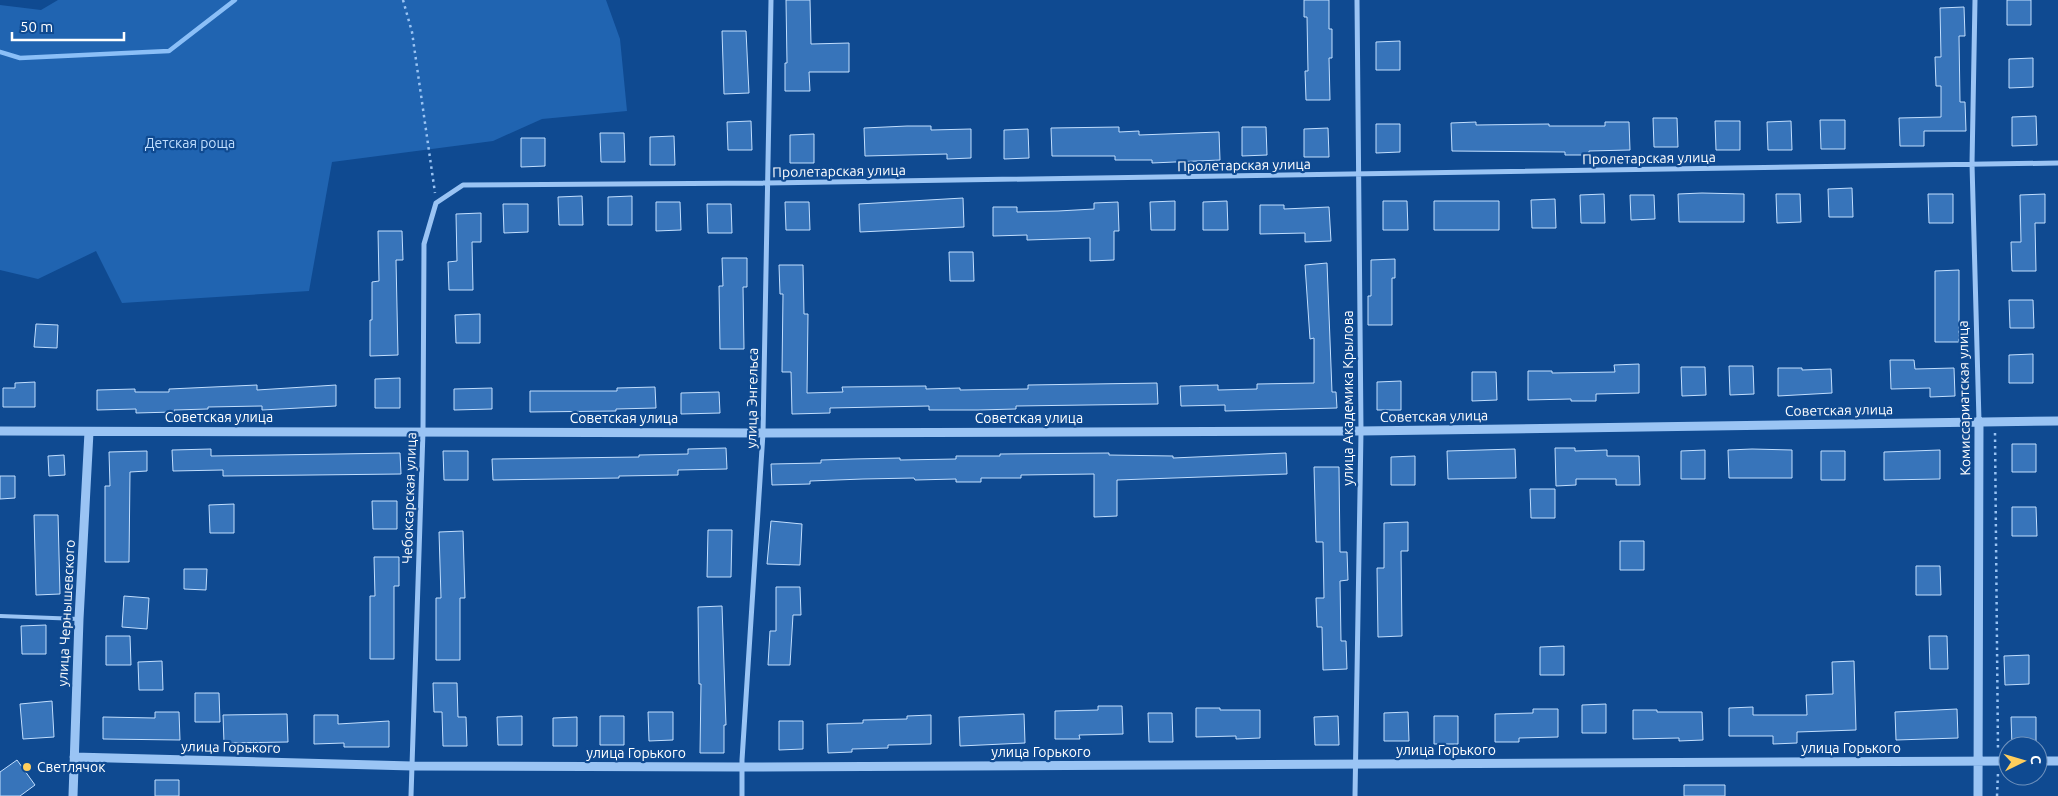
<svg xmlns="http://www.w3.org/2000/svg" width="2058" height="796" viewBox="0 0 2058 796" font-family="Ubuntu,sans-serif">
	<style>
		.green { fill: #2064b1 }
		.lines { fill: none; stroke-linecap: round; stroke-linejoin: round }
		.stream { stroke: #8bbff7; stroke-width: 4.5 }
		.building { fill: #3774ba; stroke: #c1defe }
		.path { stroke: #9ac4f4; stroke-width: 2.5; stroke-dasharray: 2.5 4; stroke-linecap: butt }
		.service { stroke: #9ac4f4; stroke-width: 4 }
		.minor { stroke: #9ac4f4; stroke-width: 5 }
		.tertiary { stroke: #9ac4f4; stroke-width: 9 }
		.poi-dot { fill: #ffce5c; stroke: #0f4a91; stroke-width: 2 }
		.labels { text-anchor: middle; stroke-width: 4.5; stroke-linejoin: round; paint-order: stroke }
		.park-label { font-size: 14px; fill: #c1defe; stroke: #0f4a91 }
		.street-label { font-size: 14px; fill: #fff; stroke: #0f4a91 }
		.poi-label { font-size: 14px; fill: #fff; stroke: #0f4a91; text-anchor: start }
	</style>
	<rect width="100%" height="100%" fill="#0f4a91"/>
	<!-- green -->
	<path class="green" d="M58,0h548l14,39 7,72 -85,8 -49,22 -161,21 -23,129 -187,12 -26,-52 -58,28 -38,-9v-265l41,5z"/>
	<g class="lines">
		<!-- stream -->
		<path class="stream" d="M0,52l20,6 149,-7 66,-51"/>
	</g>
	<!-- building -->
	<path class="building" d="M786,0h24l1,44 38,-1v29h-40l1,19h-25v-28h2z
		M1304,0h25v29h3v29h-3l1,42h-24l-1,-29h3l-1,-54h-3z
		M2007,0h24v25h-24z
		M1964,7l1,29h-6l1,66h5l1,29h-42v15h-24l-1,-28 42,-1v-31h-5l-1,-29h6l-1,-49z
		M722,31h24l3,62 -25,1z
		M1400,41v29h-24v-28z
		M2033,58v29l-24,1v-29z
		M2036,116l1,29 -25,1v-29z
		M1653,118h24l1,29h-24z
		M1820,120h25v29h-24z
		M751,121l1,29h-24l-1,-28z
		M1715,121h25v29h-24z
		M1791,121l1,29h-24l-1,-28z
		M1476,122v3l73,-1v2h56v-4h24l1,28 -41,1v4h-24v-3l-113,-1 -1,-28z
		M1376,124h24v28l-24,1z
		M907,126h24v4l40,-1v29l-24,1v-5l-82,2 -1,-28z
		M1119,127v5l20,-1v4l80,-3 1,28 -68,3v-3h-37v-4h-63l-1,-28z
		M1242,127h24l1,28 -25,1z
		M1328,128l1,29h-25v-28z
		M1028,129l1,29 -25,1v-29z
		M600,133h24l1,29h-24z
		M814,134v29h-24v-28z
		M674,136l1,29h-25v-28z
		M521,138h24v28l-24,1z
		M1852,188l1,29h-24l-1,-28z
		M1702,193l42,1v28h-65l-1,-28z
		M1604,194l1,29h-24l-1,-28z
		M1776,194h24l1,28 -24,1z
		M1928,194h25v29h-24z
		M2045,194v29h-10l1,48h-24l-1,-29h10l-1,-47z
		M1630,195h24l1,24 -24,1z
		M582,196l1,29h-24l-1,-28z
		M632,196v29h-24v-28z
		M963,198l1,29 -104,5 -1,-28z
		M1555,199l1,29h-24l-1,-28z
		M1175,201v29h-24l-1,-28z
		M1227,201l1,29h-25v-28z
		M1383,201h24l1,29h-25z
		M1434,201h65v29h-65z
		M656,202h24l1,28 -25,1z
		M785,202h24l1,28h-24z
		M1118,202l1,29h-5v29l-24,1v-23l-63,2v-5l-34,1v-29h24v5l41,-1 36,-2v-6z
		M503,204h25v28l-24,1z
		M707,204h24l1,29h-24z
		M1260,205h24v4l45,-2 2,34 -26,1v-9l-45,1z
		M481,213v29h-9l1,48h-24l-1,-28 9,-1 -1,-47z
		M378,231h24l1,29h-7l2,95 -28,1v-36h2v-38l7,-1z
		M949,252h24l1,29h-24z
		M722,258h25v29h-4l1,62h-24l-1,-63h4z
		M1395,259v19h-3v47h-24v-29h3v-36z
		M1327,263l5,129h4l1,16 -112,3v-6l-44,1 -1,-20 38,-1v5l39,-1v-5l57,-1v-45l-4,1 -5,-74z
		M779,265h24l1,49h4l-1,79 36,-1 -1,-5 84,-1v3l34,-1v2l68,-1v-4l129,-2 1,21 -142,2v3l-38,1h-49v-4l-99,2v5l-38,1 -1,-42h-9l1,-78h-3z
		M1959,270v72h-24v-71z
		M2009,300h24l1,28h-24z
		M480,314v29h-24l-1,-28z
		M36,324l22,1 -1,23 -23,-1z
		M2033,354v29h-24v-28z
		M1890,360h24l1,9 39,-1 1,28 -25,1v-9l-39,1z
		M1639,364v29l-43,1v7h-25v-2l-43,1v-29h24v2l63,-1 -1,-7z
		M1729,366h24l1,28 -24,1z
		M1681,367h24l1,28 -24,1z
		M1778,368h24v2l29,-1 1,24 -54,3z
		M1472,372h24l1,28 -25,1z
		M400,378v30h-25v-29z
		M1401,381v29h-24v-28z
		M35,382v25h-32v-19h12v-5z
		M257,385v5l79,-5v21l-74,4v-4l-54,1v2l-34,1v2l-38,1v-4l-39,1v-20l38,-1v3h34v-3z
		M655,387l1,21 -40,1v2l-86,1v-21h87v-3z
		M492,388v21l-38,1v-21z
		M719,392l1,21 -39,1v-21z
		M2012,444h24v28h-24z
		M726,448l1,21 -49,1v5l-59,1v2l-126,2 -1,-21 147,-2v-2l49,-1v-5z
		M1555,448h20v3l32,-1v6h32l1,29h-24v-6h-40v6l-20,1z
		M211,449v7l189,-3 1,21 -178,2v-6l-50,1 -1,-21z
		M1515,449l1,29 -68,1 -1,-28z
		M1752,449l40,1v28h-63l-1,-28z
		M1705,450v29h-24v-28z
		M1940,450v29l-56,1v-28z
		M147,451v20l-17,1 -1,90h-24v-76h5l-1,-34z
		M443,451h25v29h-24z
		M1821,451h24v29h-24z
		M1109,453v2l64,1v2l113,-5 1,21 -170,6v36l-23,1v-43l-73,1v3h-40v4h-25v-3l-41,1 -1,-2 -51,1 -53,2v3l-38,1 -1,-21 50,-1v-3l31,-1 48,-1v2l56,-1v-3h44v-2z
		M64,455l1,20 -16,1 -1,-20z
		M1415,456v29h-24v-28z
		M1314,467h25l1,85h7l1,28 -8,1 1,60h5l1,28 -24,1 -1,-43h-5l-1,-29h8l-1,-56h-7z
		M0,476h15v22l-15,1z
		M1530,489h25v29h-24z
		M372,501h25v28h-24z
		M234,504v29h-24l-1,-28z
		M2012,507h24l1,29h-25z
		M34,515h24l2,79 -24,1z
		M771,521l31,3 -2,41 -33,-1z
		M1408,522v29h-7l1,85 -24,1 -1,-69h7v-45z
		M708,530h24l-1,47h-24z
		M463,531l2,67h-5v62h-24v-62h5l-2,-66z
		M1620,541h24v29h-24z
		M374,557h25v29h-5v73h-24v-63h5z
		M1916,566h24l1,29h-25z
		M184,569h23l-1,21 -22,-1z
		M776,587h24l1,28h-8l-3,50h-22l2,-34h6z
		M124,596l25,2 -2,31 -25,-2z
		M722,606l4,119h-2v28h-24l1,-69h-2l-1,-77z
		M46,625v29h-24l-1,-28z
		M106,636h24l1,29h-25z
		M1929,636h18l1,33h-18z
		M1564,646v29h-24v-28z
		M2029,655v29l-24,1 -1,-29z
		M162,661l1,29h-24l-1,-28z
		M1854,661l2,69 -59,2v11l-24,1v-8h-44v-28l24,-1v8h54l-1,-20 27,-1 -1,-32z
		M433,683h24l1,34h8l1,29h-24l-1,-34h-8z
		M195,693h24l1,29h-25z
		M52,701l2,36 -31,2 -3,-35z
		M1606,704v29h-24v-28z
		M1098,706h24l1,28 -44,1 1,4h-25v-28l43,-1z
		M1196,708h24v2h40v28l-24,1v-3l-40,1z
		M1533,709h25v28l-39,1v4h-24v-28l38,-1z
		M1957,709l1,29 -62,2 -1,-28z
		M1633,710h24v2h45l1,28 -24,1v-3l-46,1z
		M155,712h24l1,28 -77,-1v-22l52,1z
		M648,712h25v28l-24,1z
		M1408,712l1,29h-25v-28z
		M1148,713h24l1,29h-24z
		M287,714l1,28 -64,1 -1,-28z
		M1024,714l1,29 -65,3 -1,-29z
		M314,715h24v9l51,-3v26h-45v-4l-30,1z
		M931,715v29l-43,1v3l-36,1v3l-24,1 -1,-29 36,-1v-3l44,-1v-3z
		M522,716v29h-24l-1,-28z
		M600,716h24v29h-24z
		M1338,716l1,29h-24l-1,-28z
		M1434,716h24v28h-24z
		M577,717v29h-24v-28z
		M2011,717h25v29h-24z
		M779,721h24v28l-24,1z
		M17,760l18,25 -15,11h-20v-24z
		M155,780h24v16h-24z
		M1684,785h41v11h-41z"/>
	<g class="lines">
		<!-- path -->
		<path class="path" d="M403,0l9,32 23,161
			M1995,433l3,317
			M1997,796l1,-23"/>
		<!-- service -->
		<path class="service" d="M0,616l79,3"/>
		<!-- minor -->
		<path class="minor" d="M1975,0l-3,164 7,257
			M411,796l12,-365 1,-187 12,-41 27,-18 304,-2 1291,-20
			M742,796v-36l21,-327 8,-433
			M1355,796l6,-365 -4,-431"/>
		<!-- tertiary -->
		<path class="tertiary" d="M0,431l763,2 598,-2 697,-10
			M74,757l338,9 330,1 1266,-6
			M2038,761h20
			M73,796l6,-177 10,-187
			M1978,796l1,-375"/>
	</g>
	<!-- markers -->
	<circle class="poi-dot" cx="27" cy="767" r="5"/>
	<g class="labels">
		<!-- park labels -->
		<g class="park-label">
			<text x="190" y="148">Детская роща</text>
		</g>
		<!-- street labels -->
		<g class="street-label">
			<text transform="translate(1649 158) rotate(-1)" y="5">Пролетарская улица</text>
			<text transform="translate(1244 165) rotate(-1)" y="5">Пролетарская улица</text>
			<text transform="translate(839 171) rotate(-1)" y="5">Пролетарская улица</text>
			<text transform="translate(752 398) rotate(-89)" y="5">улица Энгельса</text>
			<text transform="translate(1348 398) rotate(-90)" y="5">улица Академика Крылова</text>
			<text transform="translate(1964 398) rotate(-91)" y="5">Комиссариатская улица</text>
			<text transform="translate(1839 410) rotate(-1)" y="5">Советская улица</text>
			<text transform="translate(1434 416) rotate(-1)" y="5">Советская улица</text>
			<text x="219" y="422">Советская улица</text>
			<text x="624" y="423">Советская улица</text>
			<text x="1029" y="423">Советская улица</text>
			<text transform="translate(409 498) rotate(-88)" y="5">Чебоксарская улица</text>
			<text transform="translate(66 613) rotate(-87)" y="5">улица Чернышевского</text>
			<text transform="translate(231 747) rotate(1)" y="5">улица Горького</text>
			<text x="1851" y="753">улица Горького</text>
			<text x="1446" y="755">улица Горького</text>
			<text x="1041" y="757">улица Горького</text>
			<text x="636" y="758">улица Горького</text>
		</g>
		<!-- poi labels -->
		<g class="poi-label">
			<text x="37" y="772">Светлячок</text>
		</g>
	</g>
	<!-- north arrow -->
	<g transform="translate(2023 761) rotate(85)"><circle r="24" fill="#0f4a91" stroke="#6f92bd"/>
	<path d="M0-4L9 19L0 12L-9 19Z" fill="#ffce5c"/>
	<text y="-8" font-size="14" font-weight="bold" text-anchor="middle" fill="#ffffff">С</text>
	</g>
	<!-- scale -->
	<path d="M12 32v8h112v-8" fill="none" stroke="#ffffff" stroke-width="2.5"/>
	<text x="20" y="32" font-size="15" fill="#ffffff" stroke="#0f4a91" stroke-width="4" paint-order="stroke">50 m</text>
</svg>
